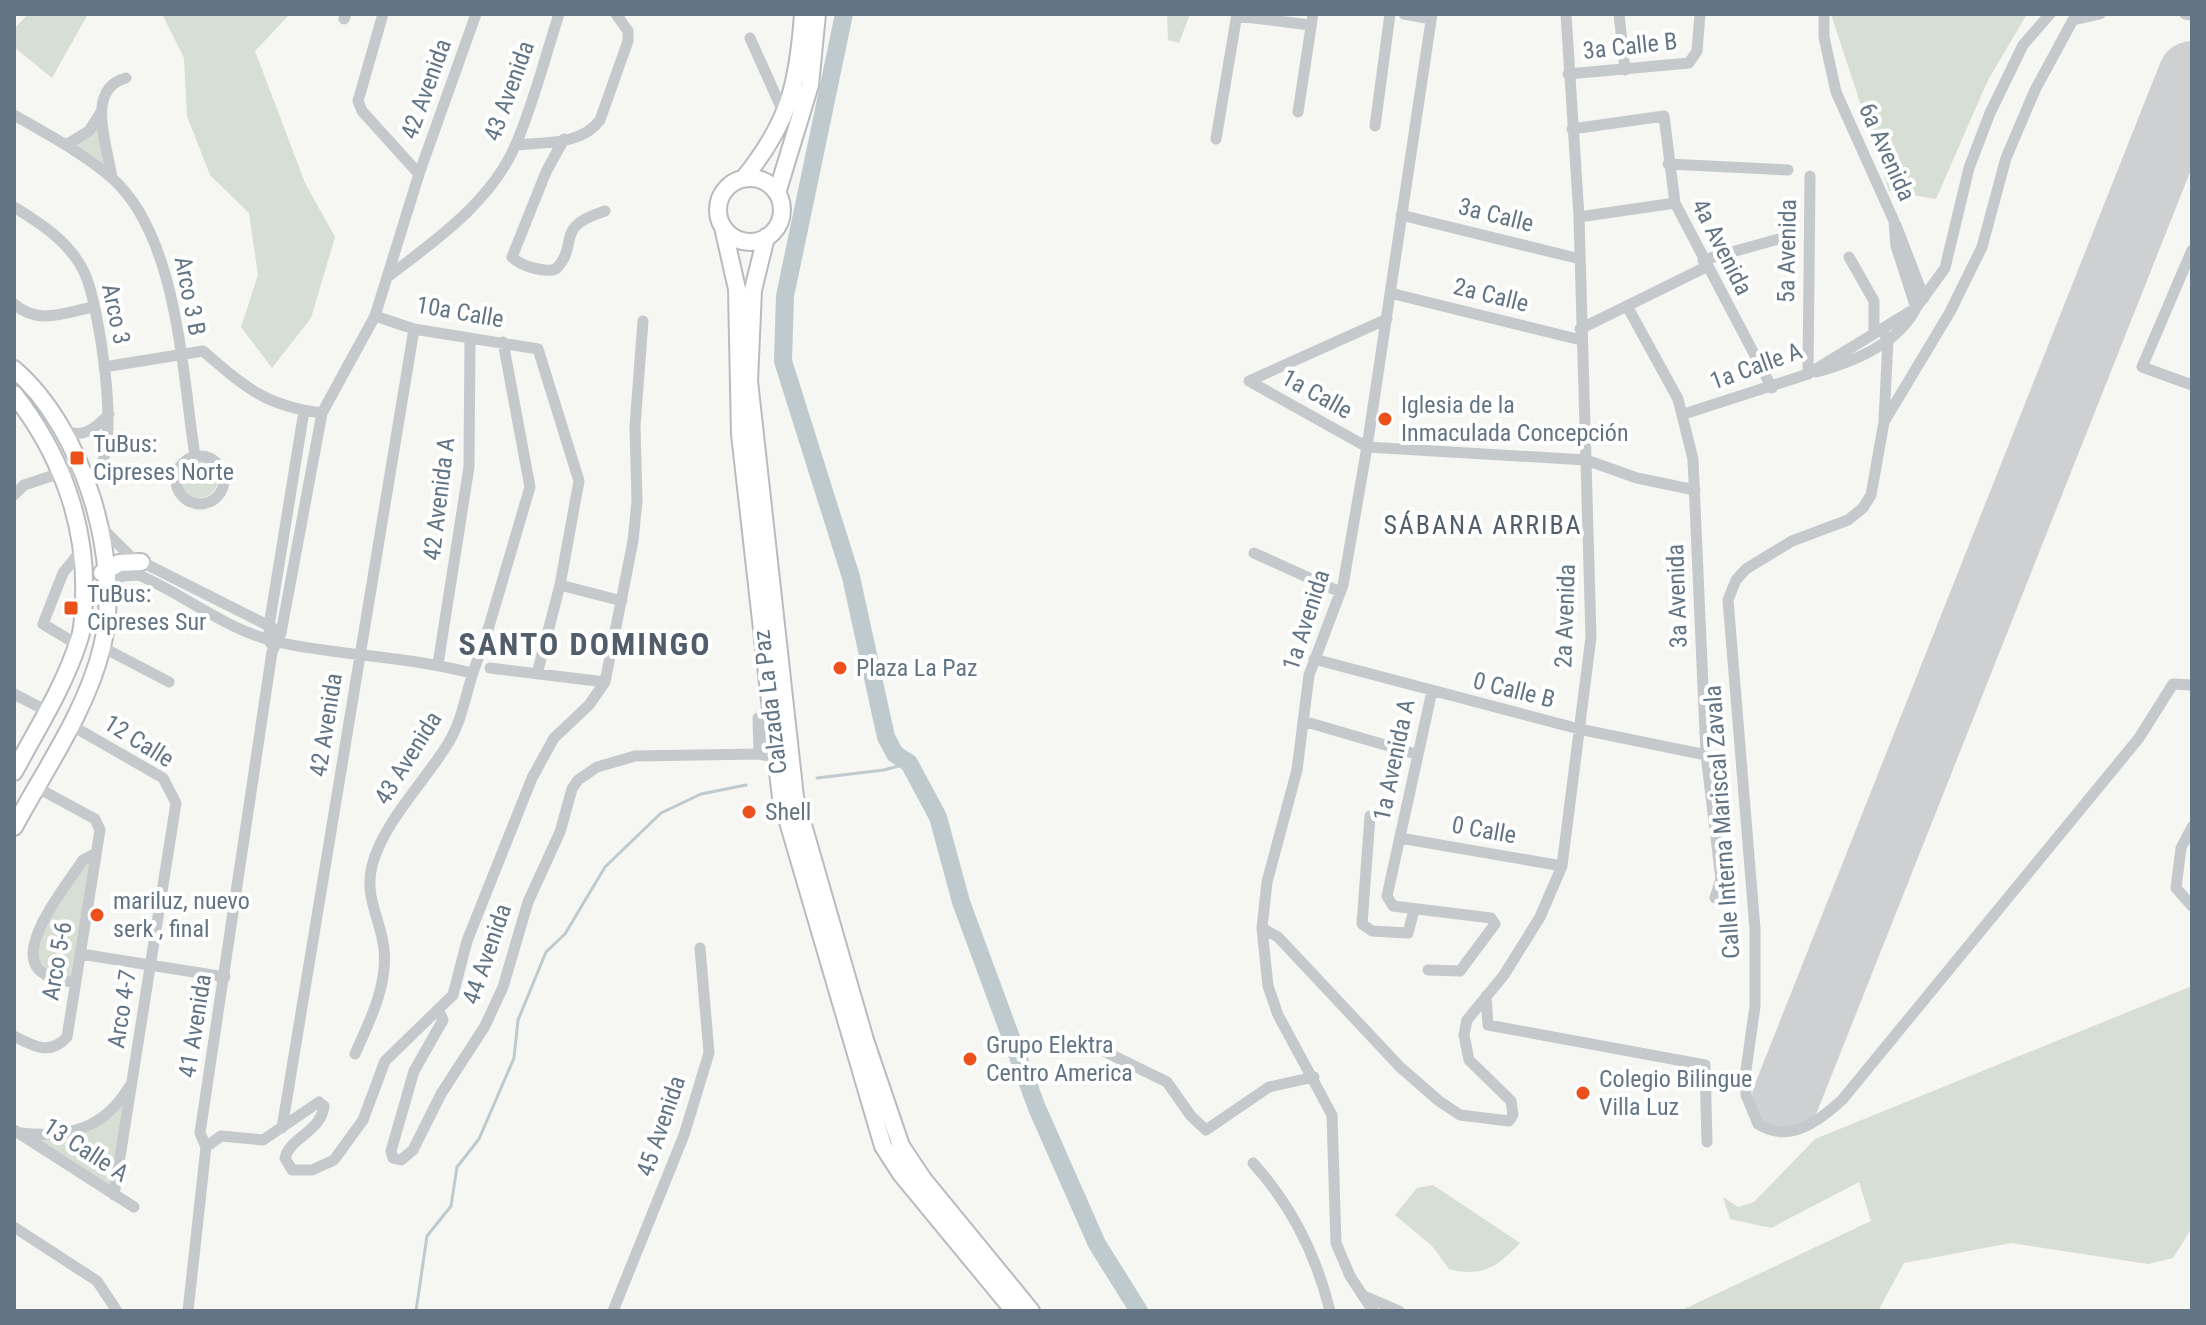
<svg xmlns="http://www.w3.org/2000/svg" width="2206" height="1325" viewBox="0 0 2206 1325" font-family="'Roboto Condensed',sans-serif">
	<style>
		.green { fill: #d7ded3 }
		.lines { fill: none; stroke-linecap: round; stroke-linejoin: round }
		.stream { stroke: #bfcacf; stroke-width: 3 }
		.river { stroke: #bfcacf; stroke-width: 18 }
		.runway { stroke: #ced0d2; stroke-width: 68 }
		.secondary-casing { stroke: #b7bcc1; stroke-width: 20 }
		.primary-casing { stroke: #b8bcc0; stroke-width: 20 }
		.street { stroke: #c5c9cc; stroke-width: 11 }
		.secondary { stroke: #fff; stroke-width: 16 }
		.primary { stroke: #fff; stroke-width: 16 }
		.poi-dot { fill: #ed511b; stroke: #fff; stroke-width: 3 }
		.labels { text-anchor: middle; stroke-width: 8; stroke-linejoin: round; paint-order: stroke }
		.street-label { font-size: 24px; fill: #637585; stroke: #fff }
		.poi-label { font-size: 24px; fill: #637585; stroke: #fff; text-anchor: start }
		.neighbourhood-label { font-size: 26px; letter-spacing: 2px; fill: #515e6a; stroke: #fff }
		.district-label { font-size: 32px; font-weight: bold; letter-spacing: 2px; fill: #515e6a; stroke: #fff }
	</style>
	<rect width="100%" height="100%" fill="#f6f6f2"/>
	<!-- green -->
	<path class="green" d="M28,14h60l-36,64 -38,-31v-18z
		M162,14h128l-35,37 50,132 30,54 -24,81 -39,50 -31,-41 17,-52 -9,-62 -39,-38 -23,-59 -3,-58z
		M1167,14h23l-11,29 -11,-3z
		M1831,14h196l-39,66 -52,119 -47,-8z
		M97,120l8,49 -32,-22z
		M180 479a19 19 0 1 1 38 0a19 19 0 1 1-38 0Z
		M92,860l-18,119 -19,-4 -17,-11 -2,-23 50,-79z
		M2192,986v242l-19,30 -25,6 -137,-21 -107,20 -26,48h-198l191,-90 -12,-39 -88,46 -41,-9 -7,-22 15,10 16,-5 61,-63z
		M127,1098l-15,91 -81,-52c42,8 69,-9 96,-39z
		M1433,1185l87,58c-22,23 -37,35 -71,26l-17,-23 -37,-31 22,-27z"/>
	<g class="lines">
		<!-- stream -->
		<path class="stream" d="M817,778l67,-8 25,-7
			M416,1311l11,-75 24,-30 6,-39 22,-28 35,-81 4,-38 28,-68 19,-18 40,-67 56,-54 40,-19 45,-9"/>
		<!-- river -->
		<path class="river" d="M844,14l-59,282 -2,65 68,216 35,160 9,17 14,9 29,54 23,85 76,206 60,136 42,67"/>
		<!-- runway -->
		<path class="runway" d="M1786,1098l406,-1023"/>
		<!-- secondary casing -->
		<g class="secondary-casing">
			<path id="secondary" d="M14,369c69,59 109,191 88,278 -15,63 -58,124 -88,180
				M14,394c46,59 73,129 70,204 -1,14 0,29 -5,42 -15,47 -42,89 -65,132
				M102,573l17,-10 22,-1"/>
		</g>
		<!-- primary casing -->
		<g class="primary-casing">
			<path id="primary" d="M744,178c45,-56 54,-93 59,-164
				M718 210a32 32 0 1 1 64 0a32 32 0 1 1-64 0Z
				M777,193l33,-108 7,-71
				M723,227l14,62 3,145 41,364 102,348 18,28 113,137
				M766,237l-13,53 -4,91 46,416 70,243 36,106 22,33 108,132"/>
		</g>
		<!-- street -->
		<path class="street" d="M383,14l-25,87 4,10 57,63
			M1404,14l27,5
			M1619,14l6,56
			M1824,14v23l12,55 58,129 2,25 20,62
			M2100,14l-27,6 -38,70 -29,68 -24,89 -32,65 -66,110 -13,73 -8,13 -15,12 -56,21 -46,28 -10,11 -8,20 27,329v77l-10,71 1,18 12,29c31,20 61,-3 84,-24l297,-362 34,-54 19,1
			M2185,14l7,1
			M1237,16l73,9
			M344,19l2,-5
			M750,38l35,78
			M1568,74l121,-11 8,-12 3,-37
			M1298,112l15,-98
			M14,115c33,19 69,38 98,63 66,59 70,195 83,278
			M1375,126l15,-112
			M1572,129l92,-13 11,87 97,185
			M564,139l-18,33 -34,85c9,9 32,16 44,12 25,-27 -4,-41 49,-58
			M1216,139l21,-125
			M66,145l23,-14 12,-19
			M516,145c29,-3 66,0 84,-25l28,-79v-10l-12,-17
			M1668,164l120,6
			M112,178c-4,-31 -28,-89 14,-100
			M14,207c28,17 57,36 71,67 14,32 35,166 14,194 -3,5 -10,8 -15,11
			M1401,215l179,44
			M1579,217l96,-14
			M1896,225l28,73
			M2192,250l-50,117 50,18
			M1849,257l25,44v31
			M1703,260l83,-23
			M389,276c47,-36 103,-75 127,-132 18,-42 29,-87 43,-130
			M1390,293l191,47
			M14,304c24,21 50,9 79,3
			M1627,306l51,93 15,60 13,296 15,124 -6,19
			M375,316l39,13 124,20 41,132 -19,104 -23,89
			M1580,329l126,-62
			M104,367l99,-16c42,36 62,55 119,62
			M1816,372c37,-10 82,-28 100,-64
			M1808,374l2,-198
			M1249,381l118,66 219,13 51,18 58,12
			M1249,381l138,-62
			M1684,414l124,-40 108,-66 29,-40 24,-100 21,-55 33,-68 27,-31
			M1884,421l4,-81 -3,-5
			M62,429c20,11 33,0 47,-15
			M176 480a24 24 0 1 1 48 0a24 24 0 1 1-48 0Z
			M14,495l10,-10 55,-18
			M100,526l30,30 143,72
			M1254,553l86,39
			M560,585l62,16
			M107,591l15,-15 17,-1c46,20 89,56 138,67 64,14 130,14 194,31
			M270,643l-1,-17 35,-215
			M78,645l-35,-21 20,-51 20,-25
			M102,647l67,35
			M1314,659l265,70 127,26
			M438,664l31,-197 1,-129
			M490,668l115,14
			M14,694l33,17
			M758,718l1,36
			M1303,721l113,33
			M69,724l94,54 13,25 -62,392
			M1370,816l-8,108 10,7 36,2 6,-23
			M2192,827l-11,21 -5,40 16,18
			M1400,838l162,28
			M1262,928l16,9 122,130 39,34 21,14 49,6 4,-6 -2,-14 -42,-41 -5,-25 3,-15 37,-45 36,-58 22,-51 29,-229 -12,-420 -13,-203
			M81,954l144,23
			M1428,970l32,1 35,-47 -4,-6 -98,-12 -6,-10 45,-205
			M75,983c-12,-3 -32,-5 -39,-17 -15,-26 32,-83 47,-106l13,-7
			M1486,996l2,29 217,40 2,77
			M439,1011l4,9 -29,51 -23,80 2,7 8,2 12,-10 28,-56 44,-68 18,-39 25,-85 32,-70 12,-43 6,-9 19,-13 38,-11 124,-2 16,3
			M14,1036c19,10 36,20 53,1l33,-207 -5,-11 -59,-32
			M1079,1039l88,43 24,34 15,14 63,-43 45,-10
			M355,1054c14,-32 33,-68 29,-105 -3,-29 -20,-52 -12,-83 10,-42 54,-86 77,-124 17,-29 18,-63 33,-92l48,-163 -27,-145
			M282,1128l132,-799
			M14,1130l120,77
			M21,1133c47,5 83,-4 108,-46
			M206,1147l15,-11 42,4 56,-38 5,4c-3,26 -34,31 -39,52l7,12h20l22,-10 29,-40 22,-59 68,-66 14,-54 65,-163 22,-40 35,-33 16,-23 28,-141 4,-40 -2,-75 8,-105
			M1253,1163c39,43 63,91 77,148
			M14,1227l83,54 20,30
			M1364,1296l35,15
			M188,1311l18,-164 -6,-14 72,-481 9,-19 41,-220 53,-97 44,-142 57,-160
			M613,1311l71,-176 25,-82 -9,-105
			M1373,1311l-23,-35 -14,-33 -4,-128 -54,-100 -10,-29 -6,-58 5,-46 30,-112 12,-95 34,-90 24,-138 65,-433"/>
		<!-- secondary -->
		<use href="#secondary" class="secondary"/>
		<!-- primary -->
		<use href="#primary" class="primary"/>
	</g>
	<!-- markers -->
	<g class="poi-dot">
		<circle cx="1385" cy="419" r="8"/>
		<rect x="69" y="450" width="16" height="16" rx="4"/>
		<rect x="63" y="600" width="16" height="16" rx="4"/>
		<circle cx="840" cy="668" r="8"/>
		<circle cx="749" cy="812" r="8"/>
		<circle cx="97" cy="915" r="8"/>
		<circle cx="970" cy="1059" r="8"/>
		<circle cx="1583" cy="1093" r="8"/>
	</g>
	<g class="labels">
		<!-- street labels -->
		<g class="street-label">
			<text transform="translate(1630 46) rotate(-6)" y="8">3a Calle B</text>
			<text transform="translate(426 89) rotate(-70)" y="8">42 Avenida</text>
			<text transform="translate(509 91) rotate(-70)" y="8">43 Avenida</text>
			<text transform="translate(1887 152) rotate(66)" y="8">6a Avenida</text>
			<text transform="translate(1496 215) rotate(14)" y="8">3a Calle</text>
			<text transform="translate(1722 247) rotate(63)" y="8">4a Avenida</text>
			<text transform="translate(1787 251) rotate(-89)" y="8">5a Avenida</text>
			<text transform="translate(1491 295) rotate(14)" y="8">2a Calle</text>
			<text transform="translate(190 296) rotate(79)" y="8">Arco 3 B</text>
			<text transform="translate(460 312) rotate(10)" y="8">10a Calle</text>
			<text transform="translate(116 314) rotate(78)" y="8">Arco 3</text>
			<text transform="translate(1756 366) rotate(-20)" y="8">1a Calle A</text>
			<text transform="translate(1317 394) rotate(29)" y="8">1a Calle</text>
			<text transform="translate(439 499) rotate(-83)" y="8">42 Avenida A</text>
			<text transform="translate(1677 596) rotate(-92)" y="8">3a Avenida</text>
			<text transform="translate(1565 616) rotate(-88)" y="8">2a Avenida</text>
			<text transform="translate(1306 620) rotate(-72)" y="8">1a Avenida</text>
			<text transform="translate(1514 690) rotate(14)" y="8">0 Calle B</text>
			<text transform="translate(770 702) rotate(-97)" y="8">Calzada La Paz</text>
			<text transform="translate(326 725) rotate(-81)" y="8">42 Avenida</text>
			<text transform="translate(139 741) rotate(32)" y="8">12 Calle</text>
			<text transform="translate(408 758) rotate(-58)" y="8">43 Avenida</text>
			<text transform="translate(1394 760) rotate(-78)" y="8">1a Avenida A</text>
			<text transform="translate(1722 822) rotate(-94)" y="8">Calle Interna Mariscal Zavala</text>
			<text transform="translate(1484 830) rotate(10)" y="8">0 Calle</text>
			<text transform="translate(487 954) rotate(-71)" y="8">44 Avenida</text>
			<text transform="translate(57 961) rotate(-80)" y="8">Arco 5-6</text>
			<text transform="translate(122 1009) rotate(-81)" y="8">Arco 4-7</text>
			<text transform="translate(195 1026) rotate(-81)" y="8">41 Avenida</text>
			<text transform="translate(661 1126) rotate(-71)" y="8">45 Avenida</text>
			<text transform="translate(86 1150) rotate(33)" y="8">13 Calle A</text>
		</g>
		<!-- poi labels -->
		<g class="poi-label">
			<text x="1401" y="413">Iglesia de la<tspan x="1401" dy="28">Inmaculada Concepción</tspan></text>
			<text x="93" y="452">TuBus:<tspan x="93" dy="28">Cipreses Norte</tspan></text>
			<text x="87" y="602">TuBus:<tspan x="87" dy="28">Cipreses Sur</tspan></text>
			<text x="856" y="676">Plaza La Paz</text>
			<text x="765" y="820">Shell</text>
			<text x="113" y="909">mariluz, nuevo<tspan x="113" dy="28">serk , final</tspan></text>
			<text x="986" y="1053">Grupo Elektra<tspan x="986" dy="28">Centro America</tspan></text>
			<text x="1599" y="1087">Colegio Bilingue<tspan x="1599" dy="28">Villa Luz</tspan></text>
		</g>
		<!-- neighbourhood labels -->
		<g class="neighbourhood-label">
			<text x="1483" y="534">SÁBANA ARRIBA</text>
		</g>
		<!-- district labels -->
		<g class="district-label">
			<text x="585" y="655">SANTO DOMINGO</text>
		</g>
	</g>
	<!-- border -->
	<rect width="2206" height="1325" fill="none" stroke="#637585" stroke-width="32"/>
</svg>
